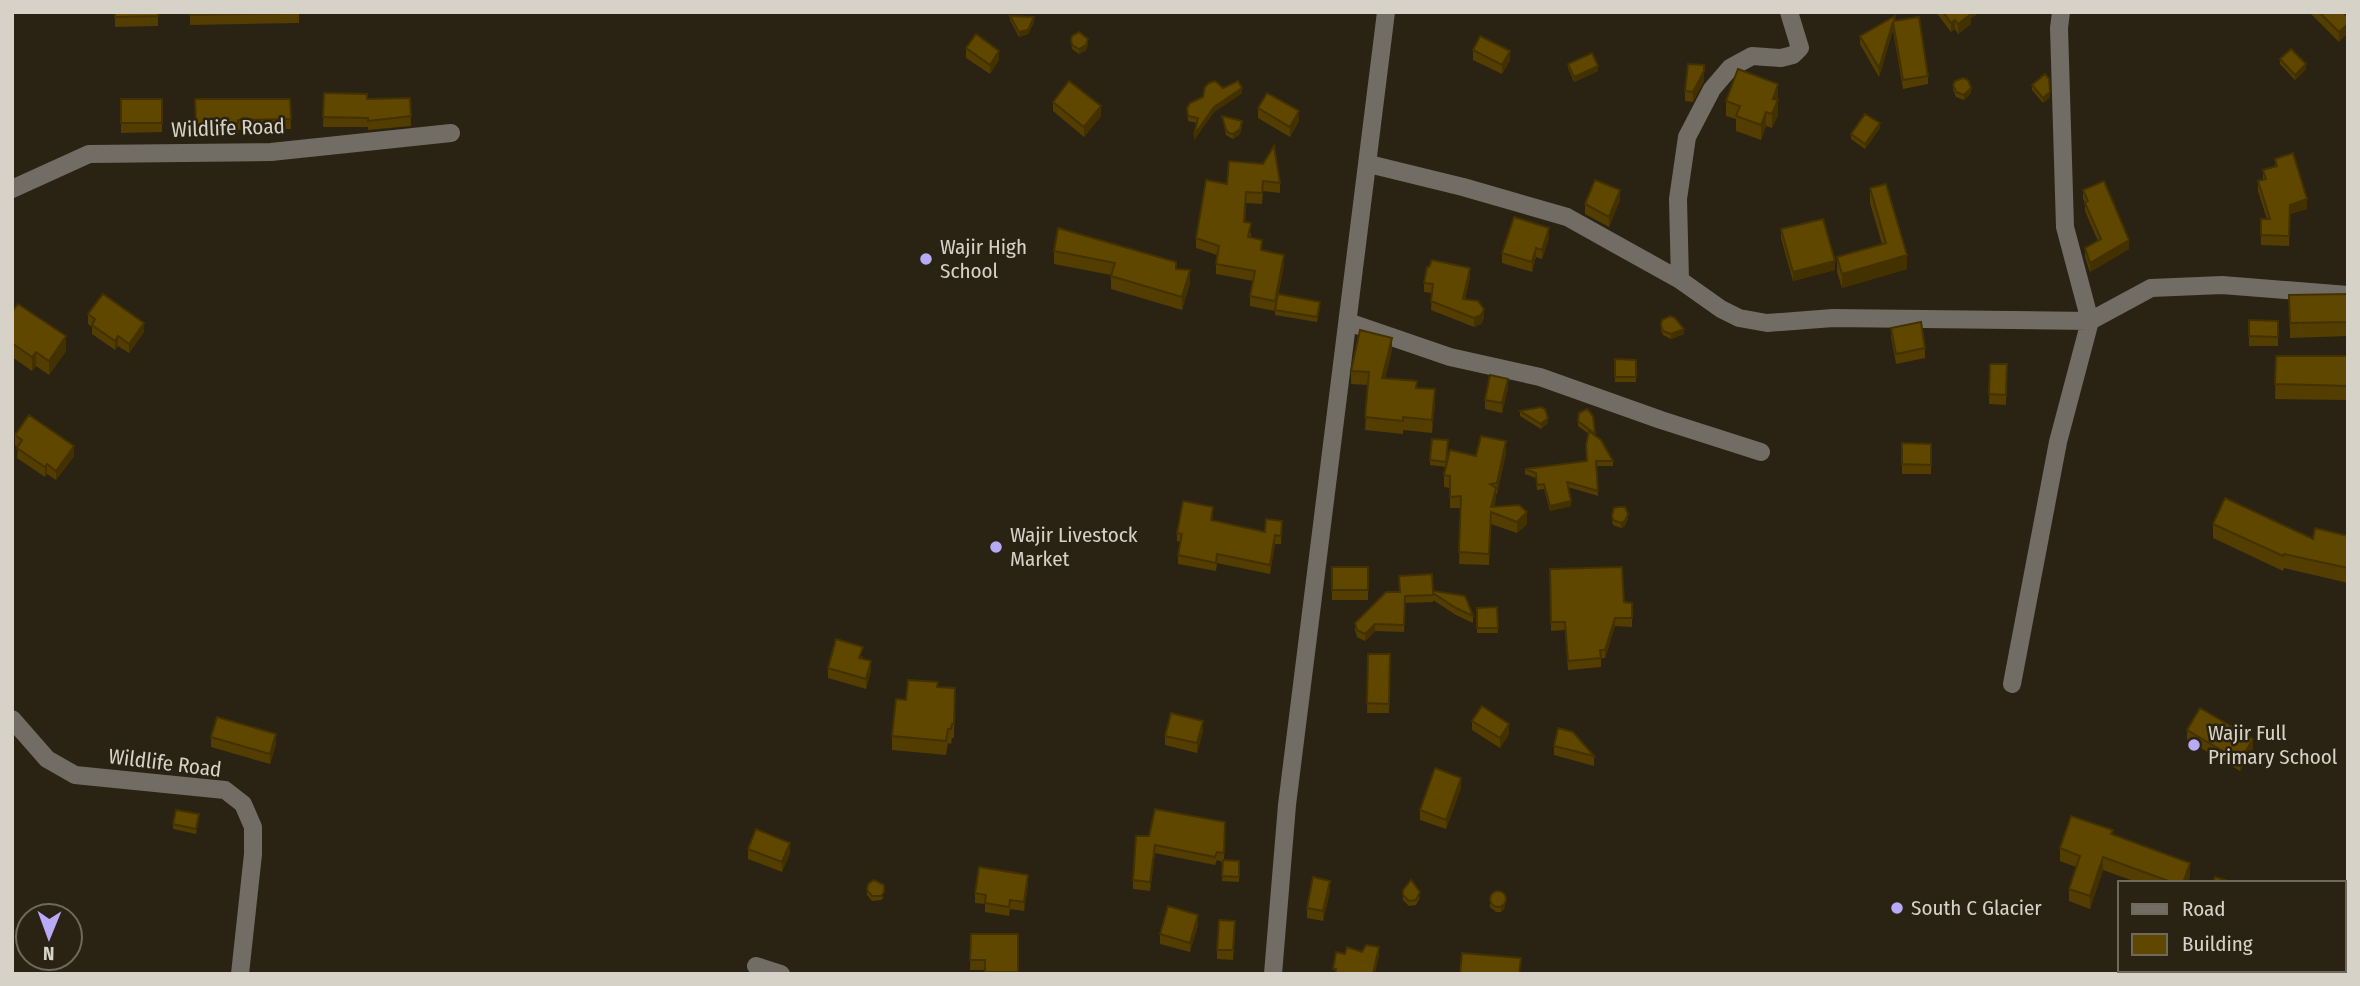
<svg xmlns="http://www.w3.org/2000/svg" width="2360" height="986" viewBox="0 0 2360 986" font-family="'Fira Sans Condensed',sans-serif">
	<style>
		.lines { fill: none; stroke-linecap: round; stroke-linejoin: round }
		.minor { stroke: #716d65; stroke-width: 18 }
		.wall { fill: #533d00 }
		.shaded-wall { fill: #433200 }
		.building { fill: #604700; stroke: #433200; stroke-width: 2 }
		.poi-dot { fill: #b7abf8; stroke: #2a2314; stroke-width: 2.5 }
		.labels { text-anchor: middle; stroke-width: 5; stroke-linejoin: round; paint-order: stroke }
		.street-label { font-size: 21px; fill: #d6d2c8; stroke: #2a2314 }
		.poi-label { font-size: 21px; fill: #d6d2c8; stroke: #2a2314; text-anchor: start }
	</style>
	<rect width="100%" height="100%" fill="#2a2314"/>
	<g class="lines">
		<!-- minor -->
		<path class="minor" d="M1369,164l94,23 104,30 113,63 41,29 18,9 28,5 66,-5 257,3 61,-33 71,-3 126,10
			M12,189l77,-35 182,-2 180,-19
			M1680,280l-2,-81 9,-62 25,-48 18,-21 22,-12 29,2 12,-3 7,-7 -11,-36
			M1348,322l102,35 90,20 121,43 100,32
			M2012,684l46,-242 32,-121 -25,-94 -6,-199 2,-16
			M12,719l35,40 28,16 150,15 18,14 10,23v27l-13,120
			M756,966l25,8
			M1273,974l14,-169 99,-793"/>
	</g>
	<!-- wall -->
	<path class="wall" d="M115,12h43v14l-43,1z
		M190,12h109v11l-109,2z
		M1936,12h40v3l-5,3v6l-13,10 -3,-5 -4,3z
		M2309,12h33l-3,30z
		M1010,16l24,6 -6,12 -9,3 -9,-17z
		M1895,21l33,55v8l-25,5 -10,-59 -14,47 -19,-33v-8z
		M1071,40l17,4 -2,6 -7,4 -7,-5z
		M966,48l33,12 -9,14 -24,-16z
		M1473,50l37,10 -8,14 -29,-14z
		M2280,59l26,10 -11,11 -15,-16z
		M1568,64l30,7 -24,11 -6,-14z
		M1704,81l-11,21 -8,-1v-10z
		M1953,85l18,8 -7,7 -8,-3 -3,-7z
		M2032,85l18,12 -7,6 -11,-13z
		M1223,88l19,5 -28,19 -20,28 3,-17 -9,-2 -1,-13 16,-11z
		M324,93l43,6 43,-1 1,28 -43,4v-3h-45z
		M1778,98v17l-6,13 -6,-2 -5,14 -25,-9v-12l-10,-3v-15z
		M121,99h41v33l-41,1z
		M195,99h95l1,30 -53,1v3l-42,1z
		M1053,102l48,14 -17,21 -31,-26z
		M1258,108l41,13 -9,16 -32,-19z
		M1222,116l20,10 -2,8 -7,5 -7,-4z
		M1880,128l-15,21 -14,-10v-5z
		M2275,159l32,50 -17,5 -1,32 -28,-1v-26h6l-9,-28v-10l5,-1v-10l12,-4z
		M1229,161l51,22v10l-17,-2 -1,13 -16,-1 -1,19 6,12 -1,4 12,13 22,14 -9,46 -25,-5v-10l3,-15 -37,-7v-10l1,-9 -21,-7v-10l31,-54z
		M1870,188l37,81 -65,19 -5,-16v-15l45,-13 -12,-41z
		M2083,190l46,59 -39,23 -5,-15v-9l13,-7 -13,-30v-8l-2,-5z
		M1620,200l-11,27 -24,-13v-10z
		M1781,229l54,41 -42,11 -12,-43z
		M1549,238l-7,21 -6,-2 -4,15 -30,-9v-10z
		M1054,251l122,18 14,14 -8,27 -71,-21v-14l-57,-11z
		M1470,277l-5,23 19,18 -3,6 -7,3 -43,-17 1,-17 -8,-1v-9z
		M2348,294v42l-58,2 -1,-43z
		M1320,307l-3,15 -42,-7v-5z
		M12,312l54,39 -17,24 -13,-9 -4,5 -20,-14z
		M88,314l56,18 -15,21 -11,-7 -3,4 -23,-16v-7l-4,-3z
		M2249,320l29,1v25h-29z
		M1661,325l23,9 -13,5 -8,-4 -2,-5z
		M1891,328l34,20v10l-29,6 -5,-27z
		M1392,350l-7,28 32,10 18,14 -3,31 -29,-3v4l-38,-4 3,-45 -17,-1v-13z
		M2276,356h72v44l-73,-1z
		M1615,359l21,1v22h-21z
		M1990,364h17l-1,41 -17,-1z
		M1508,388l-6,25 -17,-4v-9z
		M1520,411l28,12 -7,6 -21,-13z
		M1593,416l2,19 18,26v5h-17l2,30 -30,-9 3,19 -21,5 -6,-22 -7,1 -1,-12 -11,-4v-5l62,-8 2,-27 -11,-8v-5z
		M15,435l59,21 -18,24 -9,-6 -2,3 -28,-19 1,-11 -3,-2z
		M1448,440l-2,27 -16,-2v-5z
		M1902,443l29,1v30h-29z
		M1506,453l-9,41h-1l-2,13 33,17 -10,9 -26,-9 -2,41 -30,-1 2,-56h-11v-20l-6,-1v-12z
		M1213,515l-1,5 53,12 17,-11 -1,23h-6l-5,30 -53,-11 -1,8 -38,-7v-9l3,-13 -4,-1v-8z
		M1612,516l16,2 -3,8 -4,2 -8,-3 -1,-4z
		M2213,524l100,15 35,-3v47l-64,-15 -1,3 -70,-33z
		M1332,567h36v33h-36z
		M1550,569l74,33 8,1v24l-17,-1 -10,32h-4v9l-33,3 -3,-40 -14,1z
		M1433,591l40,25v7l-17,-8 -23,-15v2l-28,1 -1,29 -29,-1 -10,10 -8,-4 -2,-7v-7l45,-31z
		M1497,607l1,26h-21v-25z
		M1368,654h22l-1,59h-22z
		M863,656l-1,2 9,12 -5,19 -38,-11v-10z
		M938,687l17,1 -1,50h-2l-1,6 -3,-1 -2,12 -54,-5v-14l14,-36z
		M1472,721l37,13 -9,14 -28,-18z
		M2187,730l66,19 -13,22 -53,-31z
		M1203,731l-6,22 -32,-8v-9z
		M211,737l65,7 -6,20 -59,-17z
		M1554,746l40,10v10l-40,-11z
		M1461,788l-15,41 -26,-9v-10z
		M199,819l-3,15 -23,-5v-5z
		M1225,822l-1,38 15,1v21l-17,-1 1,-19 -6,-2 -2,5 -60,-12 -5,38 -17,-2v-9l16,-44z
		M2113,835l77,41 -2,7h-49l-36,-13 -13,39 -21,-8v-12l7,-22 -16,-6v-13z
		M748,849l42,4 -8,19 -34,-13z
		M1028,884l-4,27 -14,-2 -1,7 -24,-4v-8l-10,-1v-10z
		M867,890l17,7 -3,3 -9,1 -5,-6z
		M1403,890l17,7 -4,8 -7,1 -6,-6z
		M1330,891l-7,30 -16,-3v-10z
		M1506,901l-2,8 -3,3h-5l-6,-5v-5z
		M1198,925l-8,27 -30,-8v-10z
		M1235,931l-2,29 -16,-1v-9z
		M971,934h47v40h-33v-4h-15z
		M2344,939l4,1v34h-19l-12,-4h27z"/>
	<!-- shaded-wall -->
	<path class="shaded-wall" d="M1968,12h8v3l-5,3v6l-13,10v-10z
		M1034,17v5l-6,12 -9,3v-5z
		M1955,20v9l-4,3v-9z
		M1893,22v8l-14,47v-9z
		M2348,24v9l-9,9v-10z
		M1088,39v5l-2,6 -7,4v-5z
		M999,51v9l-9,14v-9z
		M1510,51v9l-8,14v-9z
		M2306,64v5l-11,11v-5z
		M1704,65v16l-11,21v-10z
		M1598,66v5l-24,11v-5z
		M1778,84v14l-5,15v-14z
		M1242,88v5l-28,19 -20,28v-5l20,-28z
		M1971,88v5l-7,7v-5z
		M2050,92v5l-7,6v-5z
		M1778,100v15l-6,13v-14z
		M1101,106v10l-17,21v-10z
		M1299,111v10l-9,16v-10z
		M1766,112v14l-5,14v-15z
		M1242,121l-2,13 -7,5v-5z
		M1880,123v5l-15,21v-5z
		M1620,190v10l-11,27v-10z
		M2307,199v10l-17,5 -1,32 1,-41z
		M1549,228v10l-7,21v-9z
		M2129,240v9l-39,23v-9z
		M1536,248v9l-4,15v-10z
		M1284,255v10l-9,46v-10z
		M1907,255v14l-65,19v-14z
		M1835,261v9l-42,11v-9z
		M1470,268v9l-7,31v-9z
		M1190,270v13l-8,27v-13z
		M1484,309v9l-3,6 -7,3v-9z
		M144,323v9l-15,21v-9z
		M1684,329v5l-13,5v-5z
		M66,336v15l-17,24v-14z
		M118,336v10l-3,4v-9z
		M1392,338v12l-10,41v-13z
		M36,352v14l-4,5v-14z
		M1508,379v9l-6,25v-10z
		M1435,389v13l-3,31v-13z
		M1548,418v5l-7,6v-5z
		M1506,441v12l-9,41v-11z
		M74,446v10l-18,24v-9z
		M47,464v10l-2,3v-10z
		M1496,488v12l-3,13 -2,-6z
		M1571,501v5l-21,5v-5z
		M1527,512v12l-10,9v-11z
		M1628,514v4l-3,8 -4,2v-5z
		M1275,535v9l-5,30v-9z
		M1615,618v8l-10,32v-8z
		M1375,624v7l-10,10v-7z
		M871,661v9l-5,19v-10z
		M1203,721v10l-6,22v-10z
		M1509,724v10l-9,14v-10z
		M276,734v10l-6,20v-10z
		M2253,739v10l-13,22v-10z
		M1461,778v10l-15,41v-9z
		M790,843v10l-8,19v-10z
		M1155,845v8l-5,38v-9z
		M2103,857v13l-13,39v-13z
		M2190,863v13l-2,7h-5z
		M1028,875v9l-4,27v-9z
		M1330,881v10l-7,30v-10z
		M1506,896l-2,13 -3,3v-5z
		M1198,915v10l-8,27v-9z
		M1379,947v9l-4,18h-2z"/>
	<!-- building -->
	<path class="building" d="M115,12h43v4l-43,1z
		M190,12h109v1l-109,2z
		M1943,12h27l1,2 -13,10 -3,-4 -4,3z
		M2319,12h23l6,5v7l-9,8z
		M1010,16l24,1 -6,13 -9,2z
		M1895,16l-1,5 25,-4 9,59 -25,4 -10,-58 -14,46 -19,-32z
		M1079,32l9,7 -2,6 -7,4 -7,-4 -1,-5 1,-4z
		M976,34l23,17 -9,14 -24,-17z
		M1480,36l30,15 -8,14 -29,-15z
		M2291,49l15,15 -11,11 -15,-16z
		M1592,53l6,13 -24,11 -6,-13z
		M1688,64l16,1v6l-11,21 -8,-1z
		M1738,69l40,15 -5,15 5,1 -6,14 -6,-2 -5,13 -25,-9 4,-10 -14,-5z
		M2045,74l4,5 1,13 -7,6 -11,-13z
		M1963,78l5,2 3,8 -7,7 -8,-3 -3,-7 2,-4z
		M1069,81l32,25 -17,21 -31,-25z
		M1215,81l8,7 15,-7 4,7 -28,19 -20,28 4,-17 -10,-2 -1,-8 3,-5 13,-6 2,-10 4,-4z
		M324,93l43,1v5l43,-1 1,18 -43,5v-3l-45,-1z
		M1267,93l32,18 -9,16 -32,-19z
		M121,99h41v24h-41z
		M195,99h95l1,20 -53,1v3l-42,1z
		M1865,114l15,9 -15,21 -14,-10z
		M1222,116l20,5 -2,8 -7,5 -4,-1 -3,-3z
		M1274,146l6,37 -17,-2 -1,12 -16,-1 -2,30 7,1 -3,14 14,3 -1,10 23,5 -9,46 -25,-5 5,-25 -39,-7 3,-18 -23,-8 10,-58 21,4 2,-23 34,3z
		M2293,153l14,46 -17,6 -1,31 -28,-1v-16h9l-12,-38 8,-2 -3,-9 14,-4 -2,-7z
		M1595,180l25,10 -11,27 -24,-13z
		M2104,181l25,59 -39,23 -5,-15 16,-9 -16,-36 3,-2 -5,-11z
		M1886,184l21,71 -65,19 -5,-17 49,-14 -16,-55z
		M1514,217l35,11 -7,22 -6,-2 -4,14 -30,-9z
		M1823,219l12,42 -42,11 -12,-43z
		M1058,228l118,34v7l14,1 -8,27 -71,-21 4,-13 -61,-12z
		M1432,260l38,8 -7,31 15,2 6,8 -3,6 -7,3 -43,-17 2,-17 -9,-1 3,-16h2z
		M103,294l41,29 -15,21 -11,-8 -3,5 -23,-16 3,-6 -7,-5z
		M1278,294l42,8 -3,15 -42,-7z
		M2348,294v28l-58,1 -1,-28z
		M18,304l48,32 -17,25 -13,-9 -4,5 -20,-14v-31z
		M1670,316l5,2 9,11 -13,5 -8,-3 -2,-6 1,-5z
		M2249,320l29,1v16l-29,-1z
		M1921,322l4,26 -29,6 -5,-26z
		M1360,330l32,8 -10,40 35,3 -1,7 19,1 -3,31 -29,-3v4l-38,-4 4,-45 -18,-1z
		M2276,356h72v30l-73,-2z
		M1615,359l21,1v17h-21z
		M1990,364h17l-1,31 -17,-1z
		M1490,375l18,4 -6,24 -17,-3z
		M1541,407l4,2 3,9 -7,6 -21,-13z
		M1587,409l6,7 2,18 -17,-13 1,-8z
		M29,415l45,31 -18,25 -9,-7 -2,3 -28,-19 5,-8 -7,-5z
		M1589,431l12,9 12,21h-17l2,30 -31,-9 4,19 -21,5 -6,-22 -7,1 -1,-12 -11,-4 62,-8 -1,-16z
		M1481,436l25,5 -9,42 -7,1 6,4 -5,19 28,-2 8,7 -10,10 -26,-10 -2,42 -30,-2 2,-56 -11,1v-21l-6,-1 6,-25 26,6z
		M1432,439l16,1 -2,22 -16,-2z
		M1902,443l29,1v21l-29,-1z
		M2225,498l88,41 2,-11 33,8v32l-64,-14 -1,2 -70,-32z
		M1183,501l30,6 -2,13 54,12 1,-13 16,2 -1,15 -6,-1 -5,30 -53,-11 -1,9 -38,-8 4,-21 -5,-1z
		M1619,507h6l3,7 -3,7 -4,2 -8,-3 -1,-4 2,-8z
		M1332,567h36v23h-36z
		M1622,567l2,35 8,1v15h-17l-10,32h-5l1,8 -33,3 -3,-39h-14l-1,-53z
		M1432,574l1,17 32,5 8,20 -17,-8 -23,-15v2l-28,1 -1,29 -29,-1 -10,10 -8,-4 -2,-7 31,-31h14l-1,-16z
		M1497,607l1,21h-21v-20z
		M836,639l27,8 -4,11 12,3 -5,18 -38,-11z
		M1368,654h22l-1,50 -22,-1z
		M908,680l30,2 -1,5 18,1 -1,36h-2l-1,5h-3l-2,12 -54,-5 4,-37 10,1z
		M1482,706l27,18 -9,14 -28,-17z
		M2200,708l53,31 -13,22 -53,-31z
		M1171,713l32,8 -6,22 -32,-7z
		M217,717l59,17 -6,20 -59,-17z
		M1558,728l15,4 21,24 -40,-10z
		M1435,768l26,10 -15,42 -26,-10z
		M1155,809l70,13 -1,31 -7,-1 -2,5 -60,-12 -5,37 -17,-2 3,-44h13z
		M176,810l23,4 -3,15 -23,-5z
		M2071,816l42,14 -2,4 79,29 -7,20h-9l-71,-26 -13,39 -21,-7 11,-33 -20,-8z
		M756,829l34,14 -8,19 -34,-13z
		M1223,860l16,1v16l-17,-1z
		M979,867l49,8 -4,27 -14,-2 -1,7 -24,-4 1,-8 -11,-2z
		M1313,877l17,4 -7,30 -16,-3z
		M2215,877l20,6h-22z
		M874,880l10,5v7l-3,4h-9l-5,-6 1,-6z
		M1411,880l9,12 -4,8 -7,1 -6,-6v-5z
		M1490 899a8 8 0 1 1 16 0a8 8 0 1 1-16 0Z
		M1168,906l30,9 -8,28 -30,-9z
		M1219,920l16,1 -2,29h-16z
		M971,934h47v38h-33v-12h-15z
		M2344,939l4,1v26l-4,-1z
		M1366,945l13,2 -6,27h-38l1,-5h-3l3,-17 9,2 2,-7 15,5z
		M1462,953l59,5 -2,16h-59z"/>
	<!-- markers -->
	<g class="poi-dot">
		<circle cx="926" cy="259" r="7"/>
		<circle cx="996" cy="547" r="7"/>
		<circle cx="2194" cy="745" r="7"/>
		<circle cx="1897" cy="908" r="7"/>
	</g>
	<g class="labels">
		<!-- street labels -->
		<g class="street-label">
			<text transform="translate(228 128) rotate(-2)" y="7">Wildlife Road</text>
			<text transform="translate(165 763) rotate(7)" y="7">Wildlife Road</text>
		</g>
		<!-- poi labels -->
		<g class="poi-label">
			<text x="940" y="254">Wajir High<tspan x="940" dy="24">School</tspan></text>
			<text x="1010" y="542">Wajir Livestock<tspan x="1010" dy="24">Market</tspan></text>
			<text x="2208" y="740">Wajir Full<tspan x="2208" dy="24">Primary School</tspan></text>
			<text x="1911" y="915">South C Glacier</text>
		</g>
	</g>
	<!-- border -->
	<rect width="2360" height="986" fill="none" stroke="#d6d2c8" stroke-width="28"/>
	<!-- legend -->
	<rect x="2118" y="881" width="228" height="91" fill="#2a2314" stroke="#6f695c" stroke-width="2"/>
	<rect x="2132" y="904" width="35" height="10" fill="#716d65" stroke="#6f695c" stroke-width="2"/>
	<text x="2182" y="916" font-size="21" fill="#d6d2c8">Road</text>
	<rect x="2132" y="934" width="35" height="21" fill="#604700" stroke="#6f695c" stroke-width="2"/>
	<text x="2182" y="951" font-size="21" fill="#d6d2c8">Building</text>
	<!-- north arrow -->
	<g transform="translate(49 937) rotate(181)"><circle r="33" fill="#2a2314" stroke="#6f695c" stroke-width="2"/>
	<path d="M0-5L12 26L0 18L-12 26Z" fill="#b7abf8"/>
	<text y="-10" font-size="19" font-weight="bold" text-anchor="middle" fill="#d6d2c8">N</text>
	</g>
</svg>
